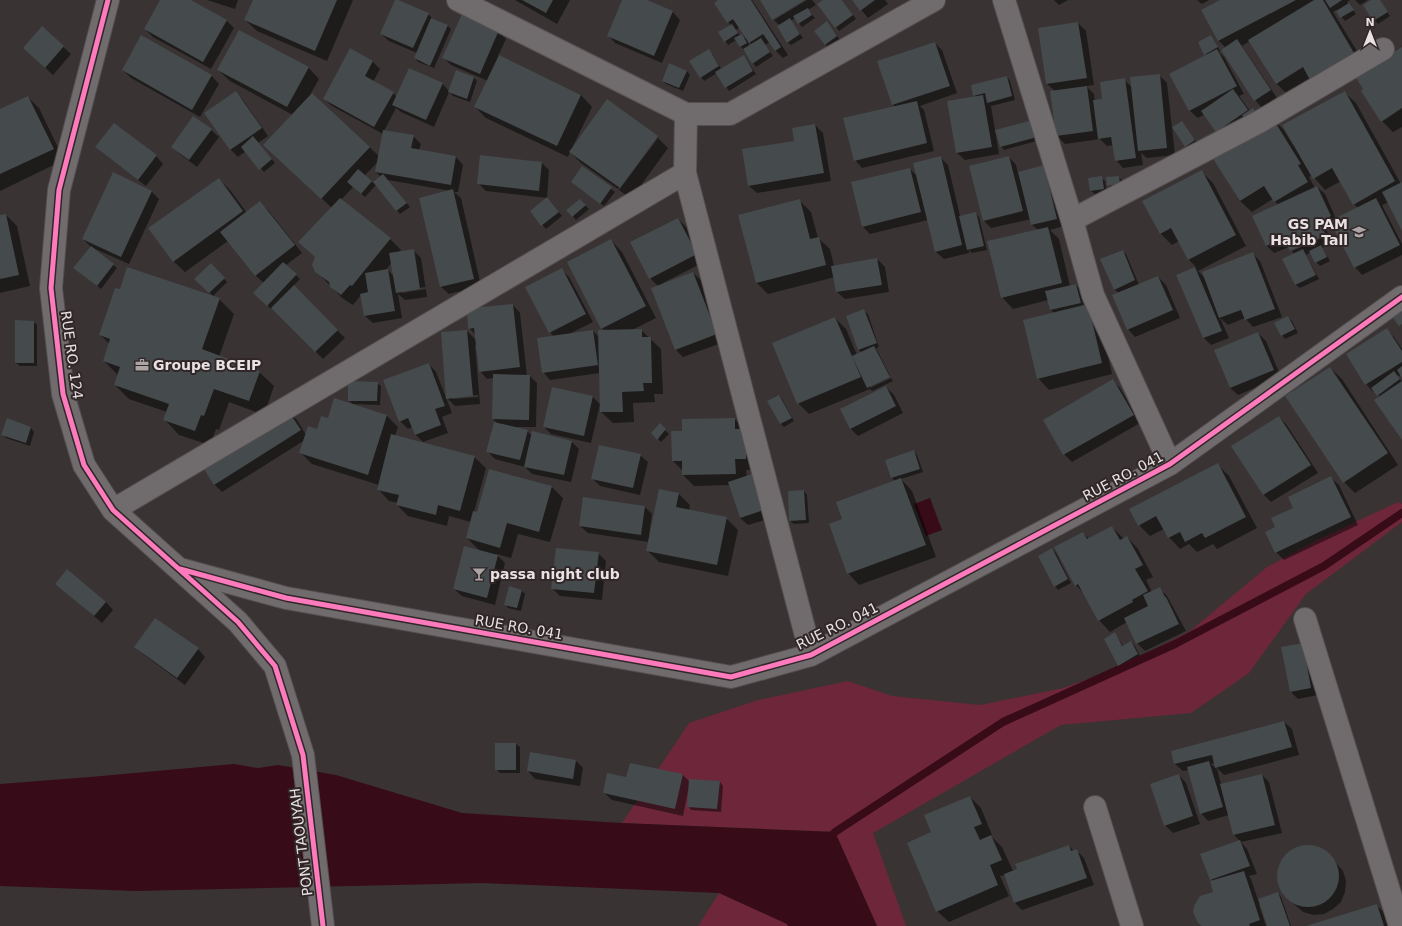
<svg xmlns="http://www.w3.org/2000/svg" width="1402" height="926" viewBox="0 0 1402 926" font-family="'DejaVu Sans',sans-serif">
	<style>
		.green { fill: #6e263a }
		.water { fill: #380b19 }
		.shadow { fill: #0007; fill-rule: evenodd }
		.lines { fill: none; stroke-linecap: round; stroke-linejoin: round }
		.stream { stroke: #380b19; stroke-width: 8 }
		.building { fill: #454a4c }
		.minor-casing { stroke: #554f50; stroke-width: 24 }
		.minor { stroke: #706b6c; stroke-width: 22 }
		.cycleway-casing { stroke: #312728; stroke-width: 8 }
		.cycleway { stroke: #fd7abc; stroke-width: 5 }
		.labels { text-anchor: middle; stroke-width: 4; stroke-linejoin: round; paint-order: stroke }
		.poi-label { font-size: 14px; font-weight: bold; fill: #e9e2e3; stroke: #312728; text-anchor: start }
		.street-label { font-size: 14px; fill: #e9e2e3; stroke: #312728 }
	</style>
	<rect width="100%" height="100%" fill="#393334"/>
	<!-- green -->
	<path class="green" d="M1398,502l4,2v18l-96,72 -57,79 -58,40 -130,12 -188,108 33,93h-29l-42,-94 -213,-9 67,-100 69,-23 90,-19 44,15 88,9 83,-17 55,-20 72,-37 77,-64 52,-28z
		M719,893l69,31v2h-90z"/>
	<!-- water -->
	<path class="water" d="M930,498l12,32 -16,6 -12,-32z
		M234,764l24,4 20,-3 58,10 126,38 160,10 213,9 42,94h-89l-1,-2 -68,-31 -236,-10 -347,8 -136,-5v-102l90,-7z"/>
	<!-- shadow -->
	<path class="shadow" d="M162,0h27l38,21 7,7 -23,41 -58,-32 -8,-8z
		M207,0h31l-3,9z
		M254,0h99l-26,61 -70,-30 -12,-11z
		M515,0h55l-13,24z
		M624,0h21l28,12 7,8 -18,43 -47,-20 -7,-8z
		M720,0h32l36,55 -5,3 -7,-7 -6,-9 -5,3 8,11 -17,11 -20,-27 -8,5 -8,-12 11,-7 -16,-23zM740,27l7,13 5,5 -2,1 -3,-6 -5,-5 -2,1 -4,-6z
		M807,0h5l4,5 -8,5 7,8 -13,9 -7,-9 -4,3 12,17 -12,7 -4,-3 -7,-16 -6,-6z
		M824,0h18l14,19 -17,12 -20,-27z
		M853,0h32l3,4 -20,14z
		M1054,0h14l-9,5z
		M1197,0h12l-7,4z
		M1222,0h128l-3,2 9,12 -11,7 -9,-11 -3,2 32,52 -77,31 -12,-12 -26,-42 -8,5 35,52 -15,10 -7,-8 -29,-52 -7,-7 -16,-31z
		M1355,0h13l-8,5z
		M1373,0h6l11,16 -12,8 -14,-18z
		M428,14l6,6 14,6 3,3 -17,39 -16,-6 -3,-4 2,-5 -28,-12 -8,-7z
		M1078,23l8,8 8,54 -8,1 8,8 1,7 8,-1 21,-20 9,8 26,-13 8,8 8,72 -28,3 -6,-5 2,12 -20,3 -7,-8 -2,-15 -7,1 -7,-7 -35,5 -8,-8 -2,-45 -8,-7z
		M830,26l10,14 -11,8 -4,-4z
		M42,27l29,27 -18,21 -21,-20z
		M498,31l8,8 -8,17 83,39 11,12 -19,39 1,1 33,-46 51,36h-2l-38,52 -37,-26 -11,-11 -2,5 -82,-39 -11,-11 13,-26 -37,-16 -7,-7z
		M1211,36l3,4 6,11 -1,1 5,5 20,37 -5,2 11,15 21,7 12,11 10,16 51,-53 12,11 45,81 1,-1v45l-13,-26 -7,3 20,39v11l-40,20 -7,-8 -21,-41 -8,3 2,4 -36,16v2l37,-16 4,8 -11,5 8,13 -10,5 -4,-4 -5,-10 -5,3 13,24 -19,9 -4,-3 -13,-25 11,-6 -5,-7 -15,6 -7,-7 -14,-30 25,-11 -5,-6 -21,13 -12,-11 -16,-62 -7,-8 -12,-17 -7,4 -8,-7 -19,-37 35,-19 -1,-1zM1312,175l13,15 16,-9 13,23 4,4 -22,11 -11,-25 -8,-7 -2,1 -6,-11z
		M142,37l70,39 7,8 -19,33 -69,-39 -8,-8z
		M935,43l7,7 15,43 -37,13 4,4 10,41 -72,17 -7,-8 40,-53 -2,-2z
		M1402,48v79l-9,5 -11,-11 -2,-59z
		M712,54l10,16 22,-14 12,18 -27,17 -12,-18 -13,8 -3,-4z
		M372,61l8,8 -7,13 20,11 4,4 45,-14 7,8 25,-13 3,3 -7,21 -17,-6 -4,-4 -15,35 -33,-15 -5,-4 -12,23 29,5 8,8 -2,6 37,7 7,8 -5,27h-4l7,6 20,88 -32,8 -8,-7 -21,-89 31,-7 -63,-11 22,27 -10,7 -24,-29 -11,12 -12,-10 -12,13 49,39 11,11 -2,3 14,-3 8,8 6,39 -22,3 -7,-6 4,24 -29,5 -8,-7 -4,-21 -8,10 -11,-7 -24,-25 -2,-15 -17,-16 33,-34 -56,-52 17,-41 -63,-34 -12,-11 90,-3 11,12 -8,14 68,63 4,-22 -51,-28 -8,-7zM378,162l-2,10 5,5 -8,6 -9,-7zM392,262l2,15 -6,-7 -3,1zM425,287l1,2 -24,4v-2z
		M687,71l3,4 -7,16 -17,-7 -3,-3z
		M1007,77l3,4 5,19 -24,6 8,48 -34,6 -8,-7 19,-56 -2,-2z
		M236,92l7,8 25,36 -10,7 17,20 -11,9 -18,-21 -8,6 -8,-8z
		M28,97l11,11 25,52 -64,31v-80z
		M1032,121l8,19 -36,10 -3,-4z
		M1182,122l16,22 -8,5 -4,-3z
		M815,125l8,8 8,48 -74,12 -8,-7 46,-45z
		M211,130l8,7 -22,30 -17,-13 -8,-8z
		M658,138l10,10 -37,51 -12,-9z
		M96,147l60,9 7,8 -17,22 -42,-32z
		M940,157l8,8 12,51 15,-3 4,4 8,33 -15,3 -3,-3v3l-25,6 -8,-7 -8,-32 -58,14 -8,-8 48,-57 8,8z
		M1009,157l7,8 2,8 26,-6 20,59 -14,4 9,9 11,47 6,-1 3,3 5,18 15,11 13,57 -63,16 -11,-12 17,-64 -4,-4 -3,-10 -35,9 -11,-12 36,-67 -6,-5 -1,-6 -40,9 -7,-7z
		M542,163l7,7 -2,28 -61,-7 -8,-8z
		M582,167l33,25 -11,14 -29,-21z
		M1202,172l11,11 33,63 -48,25 7,7 48,-24 7,7 22,56 -29,10 -8,-9 -17,7 -8,-7 9,20 -18,7 -7,-7 -27,-63 19,-8 -8,-8 -9,-18 -7,4 -12,-12z
		M114,174l38,18 7,7 -30,65 -36,-16 24,20 -16,21 -27,-21 17,-21 -8,-8z
		M1118,177l4,3 1,7 -11,2 -4,-4z
		M1101,178l4,3 2,12 -12,1 -4,-3z
		M219,179l11,11 17,23 13,-10 8,7 34,43 -16,12 14,14 -7,7 52,52 -22,21 -51,-51 -1,1 -16,-16 9,-10 -8,-7 -28,-35 -43,31 -12,-11z
		M580,200l9,9 -13,11 -8,-9z
		M800,201l11,11 7,26 12,11 4,17 43,-7 8,8 4,25 -44,7 -8,-7 -2,-15 -67,17 -12,-12z
		M551,202l11,14 -16,13 -15,-17z
		M6,215l11,11 13,60 -30,7v-77z
		M678,219l8,8 18,35 -41,21 1,1 29,-11 8,7 23,62 -41,15 -7,-7 -24,-62 6,-2 -8,-8z
		M611,240l11,12 34,66 -24,12h9l20,19 2,45h-9l1,8 -22,1 1,19 -21,1 -12,-11 -1,-39 -50,7 -7,-8 11,-35 -4,-5 12,-62 7,7 24,45 -24,12 24,-3 6,6 6,-6 -3,-3z
		M1122,251l4,3 13,31 19,-8 8,8 14,33 -45,19 -7,-8 -9,-36 -5,-4z
		M211,265l16,17 -14,14 -17,-17z
		M219,299l15,15 -15,43 40,15 15,14 -10,29 -35,-13 -10,28 -3,-1 -6,16 -31,-10 -14,-15 2,-8 -38,-13 -14,-14 3,-10 -14,-14 6,-17 -10,-9z
		M513,305l7,8 7,63h3l7,7 -1,44h-22l13,4 5,5 39,5 8,8 -8,33 -39,-8 -7,-7 -30,-8 -8,-8 11,-27 -5,-5 1,-41 -7,1 -7,-8 -3,-26h-2l5,59 -25,2 -8,-8 20,-67 10,10 -1,-6 -7,-7zM478,395v2l-25,2v-2z
		M864,311l4,3 11,33 -3,1 14,28 -20,9v3l21,-10 2,3 -21,10 -2,-2 -61,25 -11,-11 37,-85 11,11 11,26 5,-2 -3,-3 -12,-33z
		M1288,317l4,4 6,12 -13,6 -3,-4z
		M34,322l3,3v41h-17l-4,-3z
		M1386,329l8,8 8,12v27l-1,-1 -3,1 4,6v56l-22,-41 -5,-6 -2,1 -7,-8z
		M1258,333l8,8 15,36 -43,18 -8,-7z
		M429,364l7,8 16,41 -10,4 6,16 -25,9 -8,-8 -3,-7 -4,2 -8,-8z
		M1330,368l12,11 56,86 -43,28 -11,-11z
		M1112,381l8,7 20,35 -68,39 -8,-8z
		M377,383l4,3 -1,19 -27,-1 -4,-3z
		M886,387l8,8 9,18 -45,23 -7,-7 -10,-19z
		M779,396l3,3 12,22 -10,6 -3,-3 -13,-22z
		M593,397l7,7 -9,39 -40,-9 -7,-7z
		M289,413l8,7 9,15 11,-5 11,-11 59,-3 11,11 -3,9 79,21 12,11 -12,44 4,1 73,-27 12,12 -13,44 -32,-8 -7,24 -15,-4 9,9 -10,42 -33,-9 -8,-7 26,-38 -13,-13 4,-16 -22,-6 -2,10 -39,-10 -11,-11 1,-2 -9,-2 -11,-12 1,-4 -67,-21 -11,-11 4,-13 -83,52 -7,-7 -11,-18z
		M1279,417l7,7 32,49 -47,29 -7,-7 -31,-49z
		M735,419l11,12 11,39h-11l1,7 5,-2 7,8 12,35 -23,7 -8,-7 -10,-33 -36,1 -11,-11v-4l-10,-10 10,-29v-12z
		M7,420l24,8 3,4 -4,14 -24,-8 -4,-4z
		M660,425l9,9 -8,8 -9,-9z
		M914,451l3,4 6,17 -22,7 11,12 24,66 -77,28 -11,-12 -4,-54 51,-38 -3,-3z
		M640,455l8,7 -8,33 -40,-9 -8,-8z
		M1217,464l12,12 28,52 -40,21 -4,-5 -16,8 -8,-8 -9,5 -11,-12 -5,-8 -14,7 -11,-11z
		M1331,478l8,7 19,40 -74,35 -8,-8 1,-25z
		M660,490l19,4 11,11 -1,6 37,7 12,12 -10,46 -69,-14 -11,-11 1,-9 -61,-9 -8,-7 65,-19 7,7 -3,21h2z
		M804,491l3,4 2,28 -15,1 -4,-3z
		M1112,527l12,12 3,-2 11,12 15,28 -7,3 6,12 7,-4 8,8 19,35 -41,20 -8,-8 -10,-21 -17,10 -11,-12 -15,-26 -8,-9 7,-52 6,6z
		M1052,549l4,4 15,30 -13,7 -3,-4z
		M598,553l8,8 -4,39 -42,-4 -8,-8z
		M57,584l49,18 7,8 -11,13z
		M521,590l4,4 -4,17 -13,-3 -3,-4z
		M1115,634l8,12 8,-4 4,4 6,12 -19,11 -3,-4z
		M1302,644l16,51 -20,4 -7,-7z
		M135,646l63,3 7,8 -20,28 -42,-31z
		M1284,722l8,7 7,26 -75,20 -8,-8 -1,-4 -4,1 6,5 4,16 41,-10 7,7 13,51 -41,9 6,7 10,25 -8,2 2,3 7,21 20,-7 3,4 10,29h-23l-7,-22 -2,1 7,21h-64l12,-33 -2,-12 -10,-26 38,-14 -6,-6 -5,-20 -21,6 -7,-8 -13,-43 -5,1 -8,-7 -3,-12z
		M516,744l4,3v26h-20l-4,-4z
		M576,761l7,7 -3,18 -45,-7 -7,-8z
		M682,774l8,8h30l3,4 -2,26 -30,-2 -3,-4 1,-14 -1,-1 -5,25 -71,-16 -8,-7 23,-15z
		M1179,775l7,8 14,41 -27,9 -8,-8z
		M970,797l11,11 11,27 -1,1 11,11 11,24 56,-25 5,5 2,-1 8,8 10,27 -72,25 -7,-7 -10,-28 -5,1 9,20 -60,26 -12,-11 -4,-78z
		M1307,846l11,2 10,6 15,17 3,10 -1,11 -4,10 -8,7 -9,5 -10,1 -11,-3 -16,-14 -5,-7 -4,-9v-9l3,-9 6,-9 9,-6z
		M1376,905l12,11 3,10h-83z"/>
	<g class="lines">
		<!-- stream -->
		<path class="stream" d="M829,839l6,-7 168,-110 172,-78 149,-78 78,-53"/>
	</g>
	<!-- building -->
	<path class="building" d="M160,0h31l36,20 -24,42 -59,-33z
		M253,0h84l-22,51 -71,-31z
		M395,0h3l31,13 -16,35 -33,-14z
		M522,0h31l-7,13z
		M622,0h25l26,11 -19,45 -47,-20z
		M718,0h33l30,47 -6,4 -12,-17 -14,9 -16,-24 -6,4 -13,-20z
		M760,0h45l-33,20z
		M823,0h19l11,15 -18,13 -18,-24z
		M852,0h23l-15,11z
		M1220,0h76l-78,41 -17,-31z
		M1314,0h9l31,53 -44,27 -7,-13 -27,17 -28,-44z
		M1325,0h17l-12,8z
		M1371,0h9l8,12 -15,9 -10,-16z
		M1349,3l5,7 -14,8 -4,-7z
		M808,8l4,7 -14,9 -5,-8z
		M462,14l37,16 -19,44 -38,-16z
		M431,18l17,7 -18,41 -16,-8z
		M790,18l10,16 -13,9 -10,-17z
		M827,21l10,15 -12,9 -11,-14z
		M1078,22l9,56 -41,6 -8,-56z
		M732,24l6,9 -14,9 -6,-10z
		M42,26l22,20 -19,22 -22,-20z
		M239,30l70,37 -22,40 -70,-37z
		M742,34l5,9 -7,4 -6,-9z
		M141,35l71,40 -20,35 -70,-40z
		M1211,35l7,12 -14,8 -6,-13z
		M761,38l9,14 -18,12 -9,-15z
		M1237,39l34,51 -17,11 -33,-51z
		M935,42l15,44 -58,19 -15,-44z
		M1402,47v61l-21,14 -20,-31 2,-2 -8,-13z
		M350,48l23,13 -8,15 29,16 -20,35 -51,-28z
		M709,49l10,17 -19,12 -11,-17z
		M1217,49l20,37 -48,25 -20,-37z
		M499,55l82,40 -24,51 -83,-39z
		M744,55l9,16 -28,17 -10,-16z
		M669,63l18,8 -8,17 -17,-7z
		M409,68l34,15 -17,37 -34,-15z
		M456,70l18,7 -7,22 -19,-7z
		M1160,74l7,74 -29,3 -8,-74z
		M1007,76l5,20 -25,7 -2,-10 -12,3 -2,-11z
		M1125,78l11,80 -21,3 -4,-24 -13,2 -5,-39 9,-1 -2,-17z
		M1087,86l6,45 -37,5 -6,-45z
		M1233,89l15,21 -32,22 -15,-21z
		M236,91l26,37 -32,22 -26,-37z
		M1345,91l50,90 -42,24 -21,-37 -19,11 -31,-54z
		M312,93l58,54 -49,52 -58,-54z
		M983,95l9,52 -36,6 -9,-52z
		M28,96l26,53 -54,25v-65z
		M607,99l51,37 -38,52 -51,-36z
		M917,101l10,42 -73,18 -11,-43z
		M1253,108l6,10 -11,7 -6,-10z
		M193,116l19,13 -23,31 -18,-13z
		M1272,117l29,47 -3,1 10,17 -34,20 -10,-16 -24,15 -30,-47z
		M1033,120l4,17 -37,10 -5,-17z
		M1182,121l13,19 -10,7 -13,-20z
		M114,123l43,32 -19,25 -43,-33z
		M815,124l9,49 -76,13 -6,-37 52,-8 -2,-13z
		M383,130l31,5 -3,13 45,8 -5,29 -76,-13z
		M253,136l19,23 -13,11 -18,-23z
		M480,155l62,7 -3,29 -62,-7z
		M941,156l21,89 -27,7 -22,-89z
		M1009,156l14,55 -40,10 -14,-55z
		M1044,165l13,54 -26,6 -13,-53z
		M582,166l30,21 -12,17 -29,-22z
		M910,168l11,44 -59,15 -11,-45z
		M358,169l14,12 -11,13 -14,-12z
		M1202,170l34,65 -48,25 -17,-32 -11,6 -18,-33z
		M113,172l39,19 -31,66 -39,-18z
		M383,174l24,29 -11,8 -23,-29z
		M1102,176l2,13 -14,2 -2,-13z
		M1119,176l1,8 -13,2 -1,-9z
		M219,178l24,33 -70,51 -25,-34z
		M1402,182v49l-20,-39z
		M1317,186l14,30 -12,6 7,13 -36,16 -7,-13 -17,8 -14,-30z
		M453,189l21,90 -34,8 -21,-89z
		M547,197l12,15 -18,14 -11,-15z
		M340,198l51,40 -39,48 -2,-1 -9,10 -11,-8 -1,-5 -14,-10 -3,-7 3,-8 -17,-15z
		M1376,198l24,47 -46,23 -24,-47z
		M580,199l6,6 -14,12 -6,-7z
		M800,199l10,40 9,-2 7,28 -70,18 -18,-68z
		M260,201l35,44 -40,31 -35,-44z
		M976,212l8,34 -17,4 -8,-34z
		M6,214l13,61 -19,4v-64z
		M678,218l19,36 -48,25 -19,-37z
		M1048,227l14,56 -61,15 -14,-57z
		M611,239l35,67 -45,23 -34,-67z
		M1321,245l6,12 -12,6 -6,-12z
		M91,246l23,18 -17,22 -24,-18z
		M414,249l6,40 -24,4 -7,-40z
		M1303,249l13,26 -21,10 -13,-26z
		M1123,250l12,30 -21,10 -14,-31z
		M1253,252l22,57 -30,11 -4,-10 -22,8 -17,-46z
		M877,258l5,27 -46,7 -5,-26z
		M283,262l14,12 -30,32 -14,-13z
		M211,263l14,15 -16,15 -15,-14z
		M127,267l93,31 -18,51 58,22 -11,30 -35,-12 -10,27 -3,-1 -6,16 -32,-11 6,-16 -55,-19 6,-18 -17,-6 7,-22 -11,-4 16,-47 5,1z
		M1195,267l27,64 -19,7 -27,-63z
		M562,268l24,46 -37,19 -24,-46z
		M388,269l7,42 -31,5 -4,-22 8,-2 -3,-19z
		M693,272l24,62 -42,16 -24,-62z
		M1158,276l15,34 -46,20 -15,-35z
		M1076,284l5,19 -31,7 -5,-19z
		M294,285l44,45 -23,22 -44,-44z
		M1402,300v24l-3,2 -11,-15z
		M513,304l7,63 -41,5 -5,-44 -6,1 -1,-18 5,-3z
		M1088,304l14,59 -65,16 -14,-59z
		M864,309l13,34 -19,7 -12,-34z
		M1288,316l7,13 -14,7 -7,-13z
		M835,317l26,60 -64,27 -25,-61z
		M15,320l19,1v42h-19z
		M1387,328l15,23v11l-37,23 -19,-31z
		M642,329v8h9l1,46h-9l1,8 -22,1 1,20h-23l-2,-82z
		M467,330l6,66 -27,3 -5,-67z
		M593,330l5,35 -56,8 -5,-35z
		M1258,332l16,38 -44,18 -16,-38z
		M874,346l16,31 -23,11 -15,-32z
		M429,363l16,43 -10,3 6,16 -26,10 -7,-17 -9,4 -16,-42z
		M1402,366v12l-5,-8z
		M1330,367l58,86 -45,30 -58,-87z
		M1394,371l6,8 -23,17 -6,-8z
		M493,374l37,1 -1,45 -37,-1z
		M1113,379l21,36 -71,40 -20,-35z
		M348,381l30,1 -1,19h-29z
		M1402,381v59l-28,-40z
		M886,386l10,20 -46,23 -10,-20z
		M552,387l41,9 -9,40 -41,-9z
		M779,395l13,23 -12,6 -13,-23z
		M334,398l53,17 -19,60 -69,-22 9,-27 9,3 4,-13 7,2z
		M289,412l12,18 -87,55 -12,-19z
		M1279,416l32,49 -48,30 -32,-49z
		M7,418l24,9 -5,16 -25,-8z
		M735,418v11h11v30h-11l1,15 -54,1v-14h-10l-1,-30h11v-12z
		M494,422l34,8 -8,30 -34,-8z
		M660,423l6,6 -9,11 -6,-7z
		M532,431l40,10 -8,34 -40,-8z
		M391,434l84,22 -15,55 -22,-6 -2,10 -40,-10 3,-10 -22,-5z
		M599,445l42,9 -8,34 -42,-9z
		M914,450l6,19 -29,9 -6,-18z
		M1218,463l28,54 -41,21 -3,-5 -17,9 -5,-10 -12,6 -12,-22 -18,10 -9,-17z
		M489,469l63,17 -13,46 -32,-9 -7,25 -34,-10 7,-27 4,1z
		M752,474l12,36 -24,8 -12,-36z
		M1331,476l20,41 -76,36 -10,-21 10,-5 -4,-9 22,-10 -5,-11z
		M901,478l25,67 -79,29 -18,-50 13,-5 -6,-17z
		M659,489l20,4 -3,14 51,10 -10,48 -71,-14z
		M804,490l2,30 -17,1 -1,-30z
		M583,497l62,9 -4,29 -62,-9z
		M1112,526l8,14 7,-4 16,29 -8,4 13,22 -16,9 1,2 -35,19 -20,-37 -3,2 -21,-39 29,-15 4,7z
		M464,546l34,9 -11,43 -34,-9z
		M556,548l43,4 -5,41 -43,-4z
		M1052,548l16,31 -14,8 -16,-31z
		M67,569l39,33 -12,14 -39,-32z
		M509,586l13,4 -5,18 -13,-3z
		M1160,587l5,10h1l13,27 -43,20 -12,-26 24,-12 -5,-11z
		M155,618l44,30 -22,30 -43,-31z
		M1115,632l7,14 9,-5 7,13 -20,12 -14,-27z
		M1303,643l8,45 -21,4 -9,-45z
		M1284,721l8,26 -77,21 -3,-13 -38,9 -3,-13z
		M495,743h21v27h-21z
		M530,752l46,8 -3,19 -46,-8z
		M1209,761l14,46 -23,7 -13,-47z
		M630,763l53,11 -8,35 -72,-16 4,-20 19,4z
		M1179,774l14,42 -29,10 -14,-42z
		M1262,774l13,51 -42,10 -13,-51z
		M689,779l31,2 -3,28 -30,-2z
		M970,796l12,28 -8,3 6,13 11,-5 11,25 -12,5 8,20 -62,27 -29,-69 24,-11 -7,-17z
		M1240,840l10,26 -40,14 -10,-26z
		M1069,845l2,6 6,-2 10,29 -73,25 -10,-29 13,-5 -2,-5z
		M1277 876a31 31 0 1 1 62 0a31 31 0 1 1-62 0Z
		M1244,871l16,49 -11,4 1,2h-48l-4,-3 -5,-11 1,-6 6,-10 13,-4 -3,-11z
		M1278,892l12,34h-23l-9,-27z
		M1377,904l7,22h-78z"/>
	<g class="lines">
		<!-- minor casing -->
		<g class="minor-casing">
			<path id="minor" d="M108,0l-49,190 -8,98 12,106 21,71 29,45 125,112 37,44 28,89 20,171
				M458,0l228,114h44l204,-114
				M1004,0l68,220 21,75 77,169
				M686,114l-1,59 126,482
				M1072,220l187,-98 124,-73
				M113,510l572,-337
				M180,569l106,29 445,79 80,-22 359,-191 232,-167
				M1305,619l95,307
				M1095,807l37,119"/>
		</g>
		<!-- minor -->
		<use href="#minor" class="minor"/>
		<!-- cycleway casing -->
		<g class="cycleway-casing">
			<path id="cycleway" d="M108,0l-49,190 -8,98 12,106 21,71 29,45 125,112 37,44 28,89 20,171
				M180,569l106,29 445,79 80,-22 359,-191 232,-167"/>
		</g>
		<!-- cycleway -->
		<use href="#cycleway" class="cycleway"/>
	</g>
	<!-- icons -->
	<defs>
		<g id="school-bare" transform="scale(1.08)"><path d="M0-5L7-2L0 1L-7-2ZM-4 1L0 2.5L4 1V4Q0 6-4 4Z" fill="#aba5a6" stroke="#312728" stroke-width="2.5" paint-order="stroke"/></g>
		<g id="office-bare" transform="scale(1.08)"><path d="M-6-3h4V-5.5h4V-3h4V5H-6ZM-1-4.5V-3h2v-1.5ZM-6 0V1H6V0Z" fill="#aba5a6" stroke="#312728" stroke-width="2.5" paint-order="stroke"/></g>
		<g id="bar-bare" transform="scale(1.08)"><path d="M-6-5H6L.8 .8V4.5H3.5V6h-7V4.5H-.8V.8Z" fill="#aba5a6" stroke="#312728" stroke-width="2.5" paint-order="stroke"/></g>
	</defs>
	<g fill-rule="evenodd">
		<use href="#school-bare" x="1359" y="232"/>
		<use href="#office-bare" x="142" y="365"/>
		<use href="#bar-bare" x="479" y="574"/>
	</g>
	<g class="labels">
		<!-- poi labels -->
		<g class="poi-label">
			<text x="1348" y="229" text-anchor="end">GS PAM<tspan x="1348" dy="16">Habib Tall</tspan></text>
			<text x="153" y="370">Groupe BCEIP</text>
			<text x="490" y="579">passa night club</text>
		</g>
		<!-- street labels -->
		<g class="street-label">
			<text transform="translate(72 355) rotate(82)" y="5">RUE RO. 124</text>
			<text transform="translate(1123 476) rotate(-28)" y="5">RUE RO. 041</text>
			<text transform="translate(837 626) rotate(-26)" y="5">RUE RO. 041</text>
			<text transform="translate(519 627) rotate(10)" y="5">RUE RO. 041</text>
			<text transform="translate(301 842) rotate(-97)" y="5">PONT TAOUYAH</text>
		</g>
	</g>
	<!-- north arrow -->
	<g transform="translate(1370 32)" stroke="#312728" stroke-width="3" paint-order="stroke">
	<path d="M0-3L7 15L0 10L-7 15Z" fill="#e9e2e3"/>
	<text y="-6" font-size="11" font-weight="bold" text-anchor="middle" fill="#e9e2e3">N</text>
	</g>
</svg>
